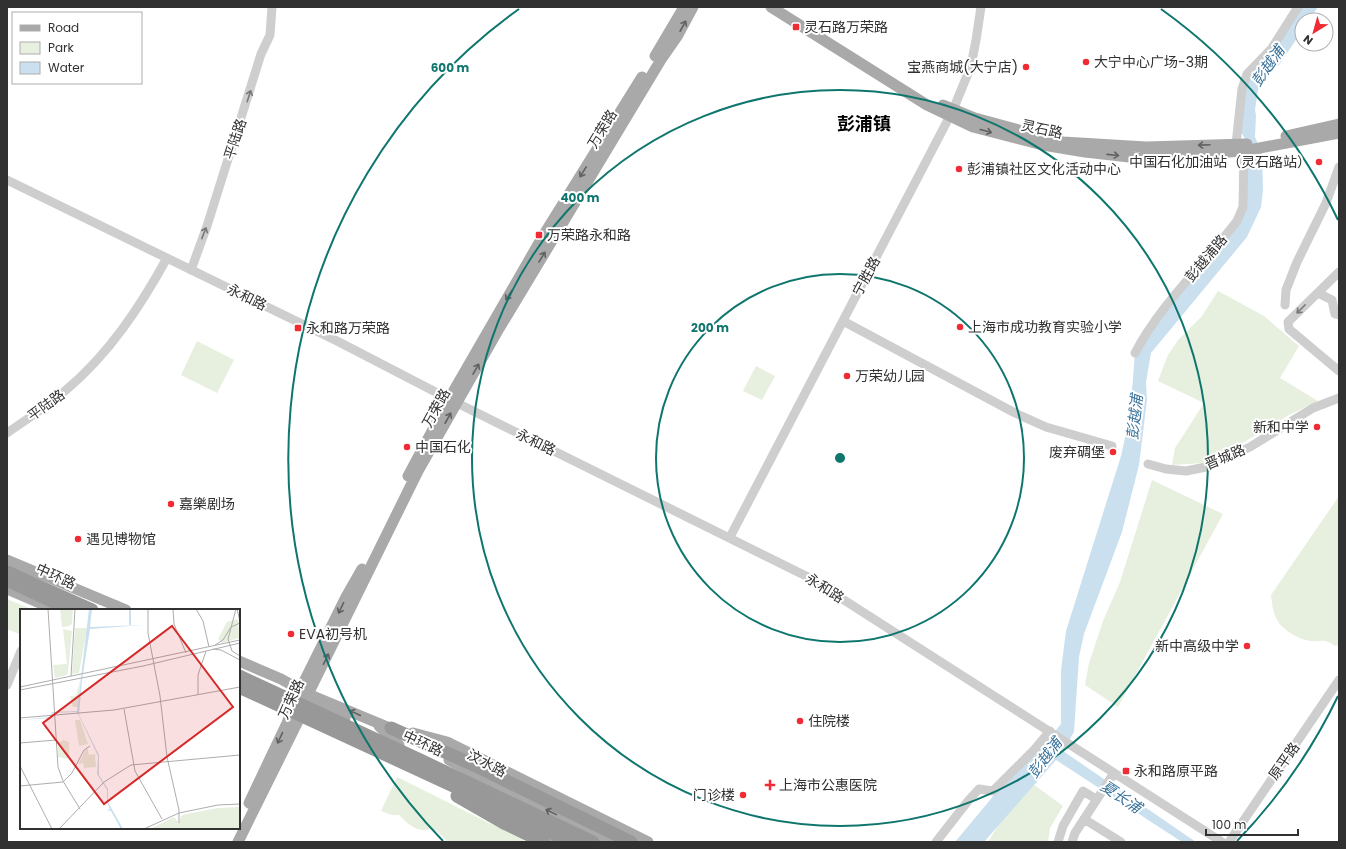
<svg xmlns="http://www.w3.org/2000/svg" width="1346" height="849" viewBox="0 0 1346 849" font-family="Poppins,'Noto Sans SC',sans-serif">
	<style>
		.green { fill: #e7efdf }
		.water { fill: #cae0ef }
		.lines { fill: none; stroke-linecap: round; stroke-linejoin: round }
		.minor { stroke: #cecece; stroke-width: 9 }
		.major { stroke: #a9a9a9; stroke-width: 11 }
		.highway { stroke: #989898; stroke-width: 13 }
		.highway-bridge { stroke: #989898; stroke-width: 13 }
		.oneway { stroke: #616161 }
		.oneway2 { stroke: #787878 }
		.ring { fill: none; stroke: #0f766e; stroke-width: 2 }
		.poi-dot { fill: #f12b34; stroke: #fff; stroke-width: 1.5 }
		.labels { text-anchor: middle; stroke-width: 4; stroke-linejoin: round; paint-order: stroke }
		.poi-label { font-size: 14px; fill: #313131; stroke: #fff; text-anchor: start }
		.street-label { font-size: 14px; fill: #313131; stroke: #fff }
		.water-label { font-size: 15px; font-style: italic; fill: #38729a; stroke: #fff }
		.district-label { font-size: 18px; font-weight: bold; fill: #000; stroke: #fff }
		.inset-river { fill: none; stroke: #cae0ef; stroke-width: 2 }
		.inset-road { fill: none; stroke: #adadad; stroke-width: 1 }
		.view { fill: #d62828; fill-opacity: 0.15; stroke: #d62828; stroke-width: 2 }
		.inset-edge { fill: none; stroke: #313131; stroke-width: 2 }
		.centre { fill: #0f766e; stroke: #fff; stroke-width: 2 }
		.ring-label { font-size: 12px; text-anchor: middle; font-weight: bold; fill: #0f766e; stroke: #fff; stroke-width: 4; stroke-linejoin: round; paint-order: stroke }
	</style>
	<rect width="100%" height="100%" fill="#fff"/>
	<!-- green -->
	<path class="green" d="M1218,291l46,25 35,30 -19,32 38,23 -29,14 -58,35 -28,13 -31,2 3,-17 29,-45 -46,-22 10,-26 10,-15 24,-24z
		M197,341l37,19 -17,33 -36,-18z
		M756,366l19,10 -13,24 -19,-9z
		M1152,480l71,34 -105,193 -33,-22 4,-22 14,-42 17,-39z
		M1339,496v149l-4,1c-12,-8 -11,-4 -24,-5 -11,-1 -29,-11 -34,-21 -4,-8 -5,-16 -6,-25z
		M7,599l24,10 -10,1v20l-2,4 -12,-5z
		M397,777l130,65h-79l-10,-10 -8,-3c-12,5 -23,-6 -31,-14h-7l-11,-4z
		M1033,784l30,22 -13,22 -2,14h-60l19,-31z"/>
	<!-- water -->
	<path class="water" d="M1301,7h17l-9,13h-7v11l-23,34 -13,8 -7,11 -4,26 1,5 -1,22 7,16 1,37 -2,17 -14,30 -96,116 -5,29 1,18 -8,65 -17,67 -38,102 -5,23 -5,75 -11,19 133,91h-14l-126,-82 -72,82h-29l40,-48 53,-54 13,-16v-54l5,-39 55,-175 9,-41 5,-62 108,-146 2,-68 -5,-9 7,-49z"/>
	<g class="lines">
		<!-- minor -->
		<path class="minor" d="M1239,149l-3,-5 6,-55 5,-15 25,-26 26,-41
			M7,180l332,162 110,57 359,178 414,265
			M191,270l16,-44 54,-172 9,-19 2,-28
			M1339,272l-51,50 1,7 50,42
			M1318,293l14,7 3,14 4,1
			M1285,305l1,-15 11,-28 29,-59 13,-36
			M843,321l172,92 31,14 66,19
			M1135,353c25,-48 69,-89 102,-132l6,-14 1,-56
			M7,433c20,-14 41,-27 59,-43 43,-36 74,-83 101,-132
			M1148,464l18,5 20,2 20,-4 44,-20 63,-39 26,-10
			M730,537l223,-427 18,-44 5,-26 5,-33
			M7,685l14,-34
			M1084,819l37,23
			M936,842l32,-41 11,-12 14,2 42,-42 15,-18
			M1058,842l5,-16 20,-35 13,8
			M1072,842l3,-9 39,-60
			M1229,842l110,-162"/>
		<!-- major -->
		<path class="major" d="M771,7l156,98 46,22 70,18 42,7 53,6 106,-7 95,-18
			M655,56l29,-49
			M943,105l32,13 88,24 83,5 101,-3
			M1286,136l53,-12
			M408,476l45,-84 90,-156 99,-159
			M7,560l119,50
			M7,589l49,21
			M17,593l20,6
			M239,661l42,18 27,15 89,37
			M310,701l35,17
			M379,726l20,19
			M413,733l34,9 201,100
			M449,760l38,21 124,61
			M249,803l38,-80 13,-33 46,-93 16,-28
			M536,833l18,9
			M238,842l61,-123 2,-9 7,-16 110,-223 79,-139 165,-274 16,-23 15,-28"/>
		<!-- highway -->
		<path class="highway" d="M7,572l85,38
			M391,728l83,37
			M504,823l39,19"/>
		<!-- highway-bridge -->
		<path class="highway-bridge" d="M7,580l64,30
			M239,676l181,84 173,82
			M239,687l262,121 69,34
			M474,765l157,77
			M457,796l47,27"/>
	</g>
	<!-- one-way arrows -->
	<defs><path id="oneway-shaft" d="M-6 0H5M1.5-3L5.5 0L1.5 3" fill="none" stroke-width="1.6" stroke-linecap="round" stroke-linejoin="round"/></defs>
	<g class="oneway">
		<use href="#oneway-shaft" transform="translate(683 26) rotate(-61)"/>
		<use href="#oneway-shaft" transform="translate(986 131) rotate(15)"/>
		<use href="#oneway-shaft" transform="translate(1204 145) rotate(178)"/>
		<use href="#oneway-shaft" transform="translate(1113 155) rotate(6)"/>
		<use href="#oneway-shaft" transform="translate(583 172) rotate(122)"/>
		<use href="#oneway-shaft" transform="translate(542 257) rotate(-59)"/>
		<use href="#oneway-shaft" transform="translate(509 295) rotate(123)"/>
		<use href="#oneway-shaft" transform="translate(476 369) rotate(-60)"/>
		<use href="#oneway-shaft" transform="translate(448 418) rotate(-61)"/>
		<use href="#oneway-shaft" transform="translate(341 608) rotate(116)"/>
		<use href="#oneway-shaft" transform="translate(326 659) rotate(-64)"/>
		<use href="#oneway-shaft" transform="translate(355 713) rotate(-155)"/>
		<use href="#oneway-shaft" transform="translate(280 738) rotate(115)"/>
		<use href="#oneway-shaft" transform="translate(551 812) rotate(-154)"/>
	</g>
	<g class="oneway2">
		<use href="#oneway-shaft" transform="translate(249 96) rotate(-72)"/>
		<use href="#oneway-shaft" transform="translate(204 233) rotate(-69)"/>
		<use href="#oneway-shaft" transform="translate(1301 309) rotate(135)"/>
	</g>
	<!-- distance rings -->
	<g class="ring">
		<circle cx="840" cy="458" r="184"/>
		<circle cx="840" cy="458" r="368"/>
		<path d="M1338 696A552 552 0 0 1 1237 841M443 841A552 552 0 0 1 519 9M1161 9A552 552 0 0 1 1338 220"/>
	</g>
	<!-- markers -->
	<g class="poi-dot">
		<rect x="792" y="23" width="8" height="8" rx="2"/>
		<circle cx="1086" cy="62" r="4"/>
		<circle cx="1026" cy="67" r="4"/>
		<circle cx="1319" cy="162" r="4"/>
		<circle cx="959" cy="169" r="4"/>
		<rect x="535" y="231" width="8" height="8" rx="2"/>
		<circle cx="960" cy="327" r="4"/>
		<rect x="294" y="324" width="8" height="8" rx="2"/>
		<circle cx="847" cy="376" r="4"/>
		<circle cx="1317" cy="427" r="4"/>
		<circle cx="407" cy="447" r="4"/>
		<circle cx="1113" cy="452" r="4"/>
		<circle cx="171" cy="504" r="4"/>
		<circle cx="78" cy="539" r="4"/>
		<circle cx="291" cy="634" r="4"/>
		<circle cx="1247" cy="646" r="4"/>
		<circle cx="800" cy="721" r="4"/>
		<rect x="1122" y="767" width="8" height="8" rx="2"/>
		<path d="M768 779h4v4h4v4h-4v4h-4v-4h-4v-4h4z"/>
		<circle cx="743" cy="795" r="4"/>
	</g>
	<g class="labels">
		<!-- poi labels -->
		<g class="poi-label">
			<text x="804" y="32">灵石路万荣路</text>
			<text x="1094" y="67">大宁中心广场-3期</text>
			<text x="1018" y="72" text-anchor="end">宝燕商城(大宁店)</text>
			<text x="1311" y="167" text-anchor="end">中国石化加油站（灵石路站）</text>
			<text x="967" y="174">彭浦镇社区文化活动中心</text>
			<text x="547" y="240">万荣路永和路</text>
			<text x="968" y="332">上海市成功教育实验小学</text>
			<text x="306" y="333">永和路万荣路</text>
			<text x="855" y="381">万荣幼儿园</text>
			<text x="1309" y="432" text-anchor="end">新和中学</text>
			<text x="415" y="452">中国石化</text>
			<text x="1105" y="457" text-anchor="end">废弃碉堡</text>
			<text x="179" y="509">嘉樂剧场</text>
			<text x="86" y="544">遇见博物馆</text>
			<text x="299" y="639">EVA初号机</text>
			<text x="1239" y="651" text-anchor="end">新中高级中学</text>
			<text x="808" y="726">住院楼</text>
			<text x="1134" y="776">永和路原平路</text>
			<text x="779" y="790">上海市公惠医院</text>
			<text x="735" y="800" text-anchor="end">门诊楼</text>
		</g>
		<!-- street labels -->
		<g class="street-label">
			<text transform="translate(602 129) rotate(-59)" y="5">万荣路</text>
			<text transform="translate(1042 129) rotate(12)" y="5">灵石路</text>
			<text transform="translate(235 139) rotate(-72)" y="5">平陆路</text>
			<text transform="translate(1206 258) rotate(-50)" y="5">彭越浦路</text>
			<text transform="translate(866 276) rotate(-62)" y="5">宁胜路</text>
			<text transform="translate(247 297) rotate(26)" y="5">永和路</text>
			<text transform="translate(46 405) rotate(-36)" y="5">平陆路</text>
			<text transform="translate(436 408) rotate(-61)" y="5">万荣路</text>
			<text transform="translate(536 442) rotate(26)" y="5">永和路</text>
			<text transform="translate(1225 457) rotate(-23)" y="5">晋城路</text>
			<text transform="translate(56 576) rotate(24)" y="5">中环路</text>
			<text transform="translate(825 588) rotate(32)" y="5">永和路</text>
			<text transform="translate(291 699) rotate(-66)" y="5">万荣路</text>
			<text transform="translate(423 743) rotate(25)" y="5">中环路</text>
			<text transform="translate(1284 761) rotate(-55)" y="5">原平路</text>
			<text transform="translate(487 763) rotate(28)" y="5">汶水路</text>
		</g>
		<!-- water labels -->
		<g class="water-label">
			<text transform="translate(1268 66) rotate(-55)" y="5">彭越浦</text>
			<text transform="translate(1135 417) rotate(-84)" y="5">彭越浦</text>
			<text transform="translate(1045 758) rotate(-53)" y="5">彭越浦</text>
			<text transform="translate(1121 797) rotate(34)" y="5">夏长浦</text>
		</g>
		<!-- district labels -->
		<g class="district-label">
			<text x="864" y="130">彭浦镇</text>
		</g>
	</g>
	<!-- overview -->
	<g transform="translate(20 609)">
		<rect width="220" height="220" fill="#fff"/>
		<path d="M40,0h13l-1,15 -3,2 -7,1zM218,10l1,19 -17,5 -4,-4 9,-17zM55,19h12l-8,45 -7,1zM43,20l9,2 -4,41 -1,3 -12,3 -2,-13 14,-1zM60,71l-2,27h-5l-3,-11h6zM55,111h5l8,24 -9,2zM43,131l6,2v15l-2,2 -9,-2v-13zM67,138l2,8 6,-1 1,13 -12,1 -1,-5 -5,1zM220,198v22h-90l24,-12 5,6 2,-7 5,-2 32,-6z" fill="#e7efdf"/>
		<path d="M69,0h3l-2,18 54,-2 -54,4 -8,51 -3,35 20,40v20l9,14v13l15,27h-2l-10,-18 -4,-1 3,-1 -3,-7v-12l-10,-16 1,-18 -21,-44 -24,1 -2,5 -31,2 30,-3 2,-5 25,-1z" fill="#cae0ef"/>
		<path class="inset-river" d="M110,16v-16"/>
		<path class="inset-road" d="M28,0l10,158 5,14 17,28M128,0v24l12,63 7,61 12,53v13M153,0l1,15 12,29M176,0l7,12 6,26M216,0l-8,30 4,12 8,5M217,0l3,12M195,36l8,-5 8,-13 9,-4M193,40l8,1 19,10M51,67l4,-67M0,78l220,-47M0,81l123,-24 97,-23M178,86v-20l8,-24M104,100l11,62 27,48M0,109l94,-8 126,-23M0,134l36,-3M0,157l32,63M0,177l43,-4 9,-9 12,-23 6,-4M39,220l45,-47 27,-17 109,-10M124,220l35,-16 39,-8 22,-1"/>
		<path class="view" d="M152,17l61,81 -129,97 -61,-81z"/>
		<rect width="220" height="220" class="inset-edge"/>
	</g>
	<circle cx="840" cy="458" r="6" class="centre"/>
	<g class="ring-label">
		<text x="450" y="72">600 m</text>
		<text x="580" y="202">400 m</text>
		<text x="710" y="332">200 m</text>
	</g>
	<!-- border -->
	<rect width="1346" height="849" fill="none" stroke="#313131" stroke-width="16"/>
	<!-- legend -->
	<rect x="12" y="12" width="130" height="72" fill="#ffffff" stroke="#adadad"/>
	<rect x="20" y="25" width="20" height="6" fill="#a9a9a9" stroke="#adadad"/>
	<text x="48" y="32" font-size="12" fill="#313131">Road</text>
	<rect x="20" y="42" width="20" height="12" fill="#e7efdf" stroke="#adadad"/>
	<text x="48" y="52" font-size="12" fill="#313131">Park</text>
	<rect x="20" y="62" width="20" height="12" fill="#cae0ef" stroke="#adadad"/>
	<text x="48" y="72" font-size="12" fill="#313131">Water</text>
	<!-- north arrow -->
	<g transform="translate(1314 32) rotate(217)"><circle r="19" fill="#ffffff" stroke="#adadad"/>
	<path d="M0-3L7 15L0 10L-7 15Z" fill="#f12b34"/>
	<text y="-6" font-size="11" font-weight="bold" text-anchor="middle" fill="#313131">N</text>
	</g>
	<!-- scale -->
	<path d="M1206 829v6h92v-6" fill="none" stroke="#313131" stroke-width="2"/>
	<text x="1212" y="829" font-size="12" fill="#313131" stroke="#ffffff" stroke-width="3" paint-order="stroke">100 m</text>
</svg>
